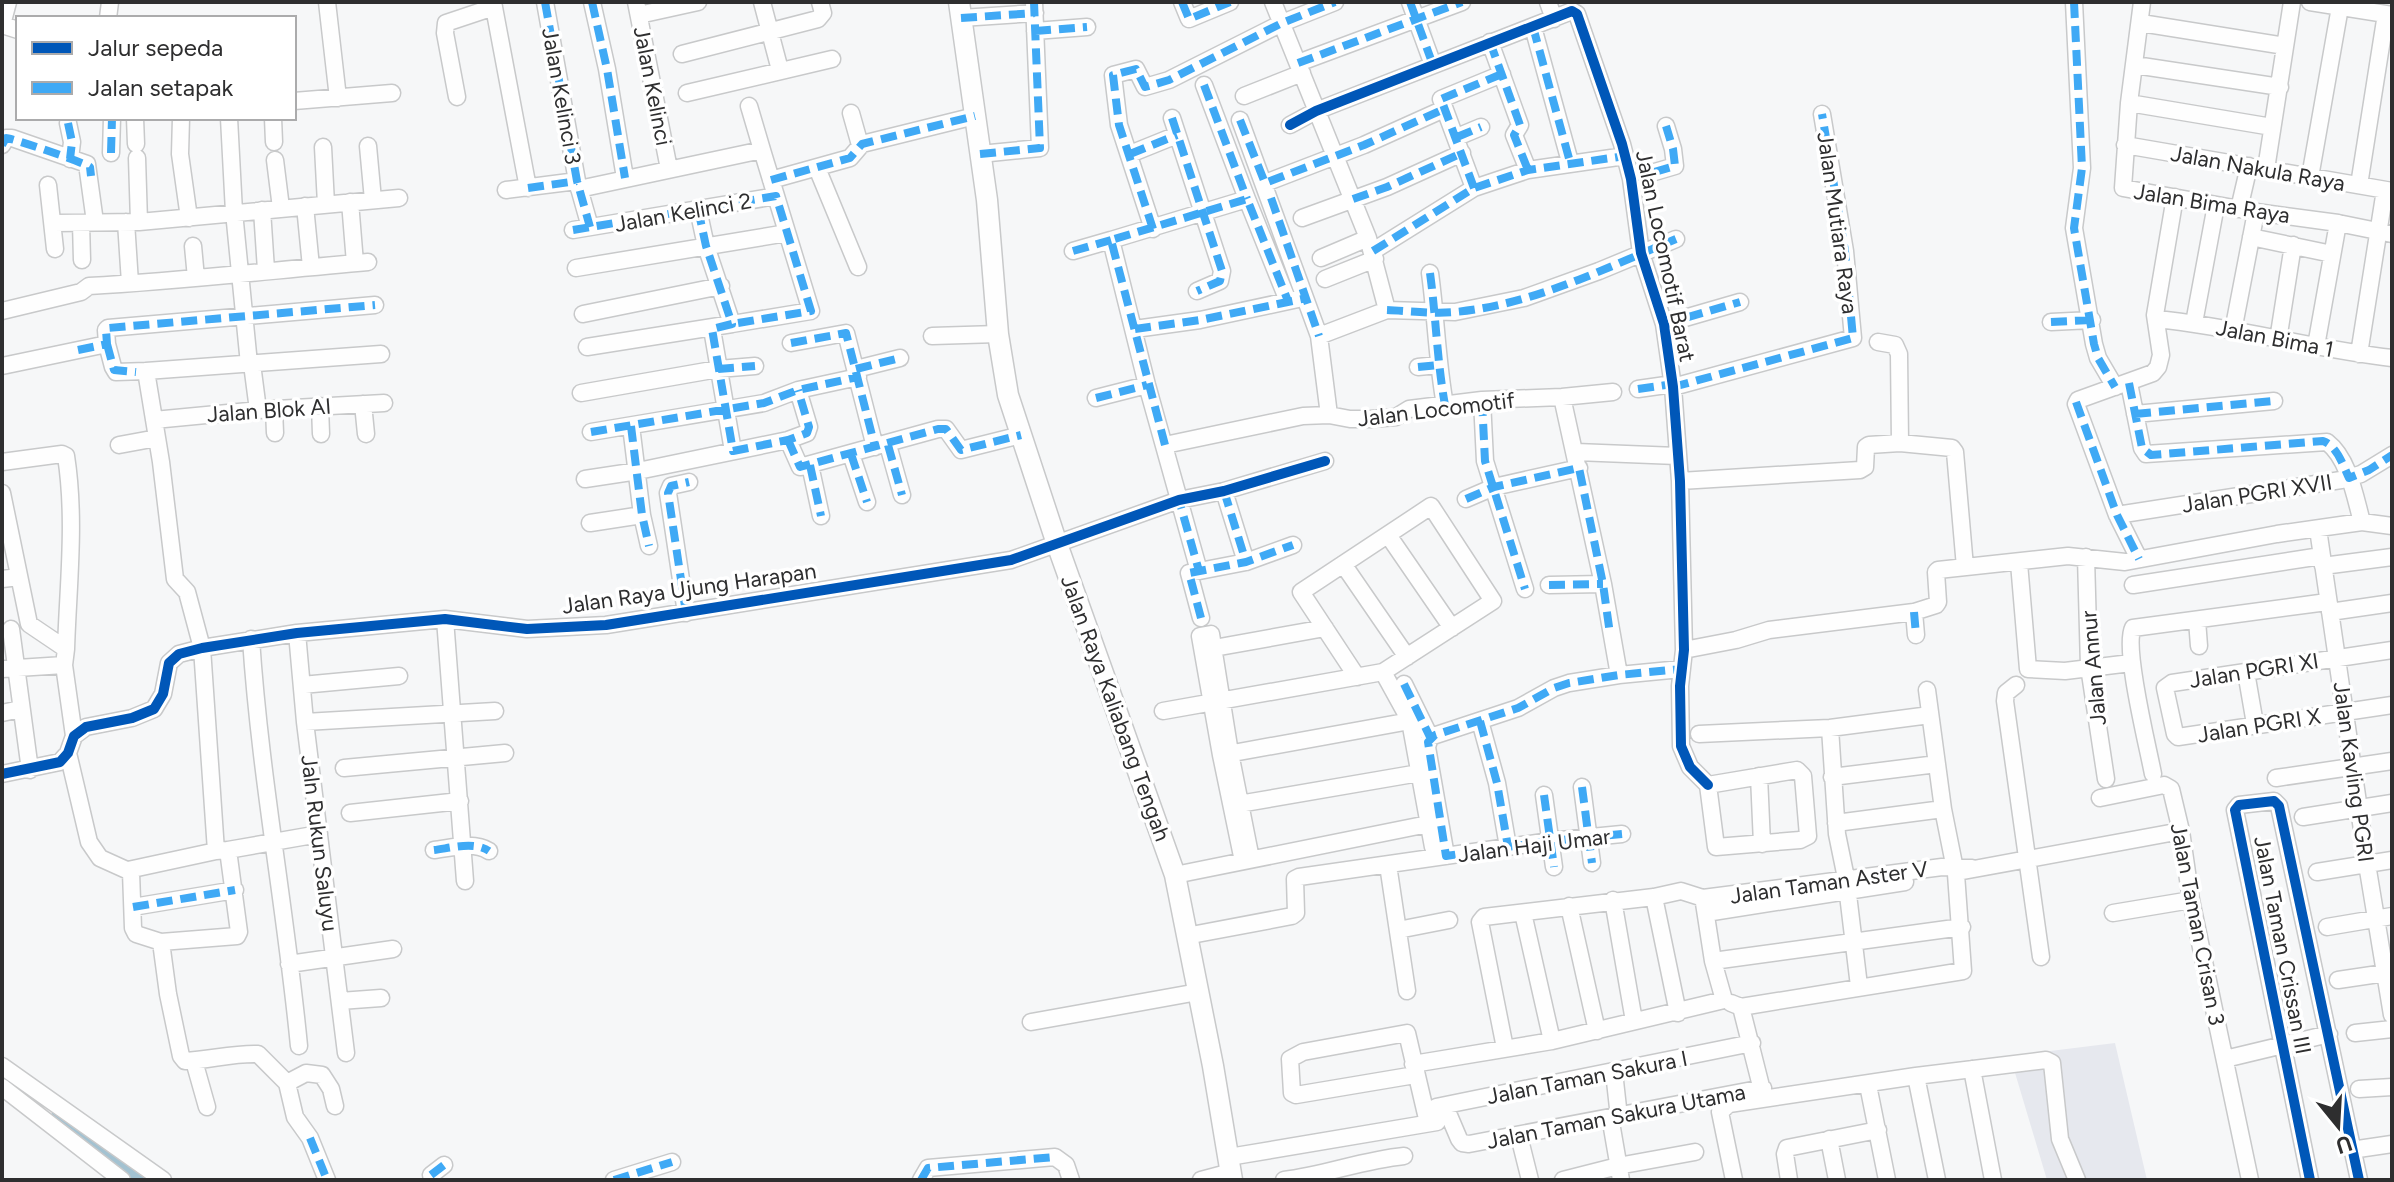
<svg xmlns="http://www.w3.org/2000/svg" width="2394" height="1182" viewBox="0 0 2394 1182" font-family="Figtree,sans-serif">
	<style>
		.built { fill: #e6e8ee }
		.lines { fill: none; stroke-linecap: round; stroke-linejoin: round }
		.river { stroke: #a3c2d1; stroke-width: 20 }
		.minor-casing { stroke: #c8c9ca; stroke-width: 19 }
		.major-casing { stroke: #c8c9ca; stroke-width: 23 }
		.minor { stroke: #fefefe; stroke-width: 16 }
		.major { stroke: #fefefe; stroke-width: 20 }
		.quiet { stroke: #3fa9f5; stroke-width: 8; stroke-dasharray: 16 8; stroke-linecap: butt }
		.cycleway-casing { stroke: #fff; stroke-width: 15 }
		.cycleway { stroke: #0057b8; stroke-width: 10 }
		.labels { text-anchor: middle; stroke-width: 7; stroke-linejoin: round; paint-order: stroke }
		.street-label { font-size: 22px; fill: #2e2e2f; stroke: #fff }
	</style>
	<rect width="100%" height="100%" fill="#f6f7f8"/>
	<!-- built -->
	<path class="built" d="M2115,1043l32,137h-100l-37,-124z"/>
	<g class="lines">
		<!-- river -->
		<path class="river" d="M61,1117l87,63"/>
		<!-- minor casing -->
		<g class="minor-casing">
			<path id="minor" d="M327,2l11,96
				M493,2l35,186
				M545,2l32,179 13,46
				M592,2l15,67 18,109
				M636,2l33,167
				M762,2l18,68
				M1182,2l7,17 41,-17
				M1273,2l95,236 19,72
				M1410,2l23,63
				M1548,2l6,17
				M2074,2l8,166 -8,60 20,116 4,14 17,29
				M2142,2l-13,101 -6,85 133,24 82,11 54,11
				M2310,2l82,13
				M639,15l59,-13
				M108,18l2,-16
				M961,18l74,-5
				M2141,23l144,23
				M2,25l6,-23
				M2,25l16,5
				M1533,27l37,135
				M1035,31l52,-4
				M1490,42l30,83 -6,10 14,35
				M682,54l136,-35 5,-6 -3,-11
				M1298,63l164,-61
				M2135,65l145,22
				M1204,85l43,114
				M687,93l145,-34
				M1244,96l58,-23
				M457,97l-12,-64 1,-10 48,-16
				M294,101l98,-8
				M2129,103l143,24
				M749,106l13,44
				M851,113l9,32
				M135,118l1,26
				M181,118l-1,36 9,64
				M229,118l5,94 15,152
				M273,118l1,24
				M1172,118l50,153 -2,10 -23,10
				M1240,120l79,216 10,79
				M68,123l4,19 -2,17
				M1290,125l26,-14 256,-100 5,3 45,130 9,35 10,74 23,71 9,63 7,94 4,169 -4,36 1,60 9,21 18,18
				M1457,137l24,-10
				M2,145l4,-7h6l75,26 8,58
				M2125,145l267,46
				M368,146l5,54
				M323,147l3,57
				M111,153l1,-35
				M980,154l60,-6 -6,-146
				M1130,154l47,-19
				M137,158l2,64
				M275,160l6,48
				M817,168l41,99
				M2266,169l26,-167
				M2310,177l30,-170
				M1631,179l44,-13 -2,-17 -7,-23
				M771,180l79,-22 12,-14 113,-28
				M1265,183l99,-38 80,-36
				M48,185l7,64
				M2359,185l27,-171
				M1474,188l-33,-89 61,-25
				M579,189l183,-39 49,161 -79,13
				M506,190l71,-9
				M350,202l5,61
				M305,206l6,61
				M2239,209l10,-43
				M262,210l4,60
				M1302,218l85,-31 75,-34
				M126,222l4,61
				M54,223l85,-1 260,-24
				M81,223l1,37
				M1153,229l-34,-104 -6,-50 23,-6 9,18 24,-7 113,-57 53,-21
				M573,230l203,-34
				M2251,237l81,17
				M193,246l3,32
				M1073,251l38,-11
				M1373,251l101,-63 54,-18 97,-14
				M1321,258l47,-20
				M576,268l211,-35
				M1430,273c6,44 7,88 15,132
				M1325,279l50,-20
				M2,311l79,-19 8,-6c93,-5 186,-16 279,-24
				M583,314l138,-28
				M2157,319c79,8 156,30 235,39
				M2051,322l41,-2
				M2194,323l22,-118
				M1664,324l76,-22
				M712,329l21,122
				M1135,329l65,-9 98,-21
				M2233,331l23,-119
				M932,336l66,-2
				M1319,336l68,-26 68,2 69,-14 75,-27 77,-32
				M2278,340l15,-95
				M1878,342l17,3 4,9 1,89
				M791,343l55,-10 29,114
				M107,344l6,23 3,5 30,-1
				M2316,346l22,-123
				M587,347l145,-23 -26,-78 -8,-37
				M2359,354l26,-164
				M252,364l6,46
				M2,366l105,-22 -1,-14 2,-2 267,-23
				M1418,367l20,-2
				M856,369l44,-11
				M2129,383l13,65 4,6 181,-12c22,17 28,55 35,80
				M1673,387l180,-49 -8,-87 -23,-137
				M1638,389l35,-5
				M581,393l137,-24 37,-3
				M1562,397l41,187 16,91
				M1096,398l51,-13
				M1482,400l3,61 40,128
				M363,404l3,30
				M320,406l1,28
				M274,409l1,24
				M2135,414l139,-13
				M154,420l104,-10 126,-7
				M631,426l11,89 7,31
				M591,432l173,-29 34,-13 60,-13
				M788,440l12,27 138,-38h8l15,21 60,-15
				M119,445l38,-7
				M888,445l14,50
				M1165,445l138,-29 26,-1 21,4h21l25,-2 13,-8 73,-9 80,-3 51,-5
				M1576,452l101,4
				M851,454l16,48
				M2,462l60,-8 4,2c10,64 2,129 0,193
				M810,465l11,51
				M585,479l53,-8 150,-31 19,-7 2,-6 -11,-37
				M1680,481l180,-11 5,-3 1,-20 3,-2 31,-2 52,5 3,4 10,115
				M1224,491l22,71
				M2,493l27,131 37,25 -2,16 10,71
				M1466,499l28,-12 85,-19
				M2117,515l224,-35 20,-6 31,-19
				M590,523l52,-8
				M2318,529l49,335 25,151
				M1388,535l64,93
				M2086,557l3,110 17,112
				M2139,559l-22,-44 -41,-111 2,-4 75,-27 5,-6 3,-12 -6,-40 20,-118
				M2019,563l9,106 37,2 66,-8
				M1343,564l64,93
				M2323,566l69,-9
				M1199,571l-52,-186 -36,-145 136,-41 41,102
				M2,579l17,-2
				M1549,585l54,-1
				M2133,585l188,-29
				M1914,612l2,23
				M2330,612l62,-9
				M686,613l-18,-120 3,-7 18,-4
				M1201,618l-12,-45 57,-11 47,-17
				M445,619l20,262
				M2197,620l2,26
				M11,629l19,141
				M297,633l8,89 41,331
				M251,639c9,137 35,271 48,407
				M1214,648l111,-20
				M1684,650l52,-10 33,-10 145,-18 22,-7 2,-3 -2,-30 2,-2 130,-14 57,6 152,-28 85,-12 30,4
				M2392,650l-220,33 -7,5 10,46 3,3 214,-32
				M2,669l62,-4
				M1383,672l27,49 23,126
				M2246,672l9,52
				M1404,684l26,53
				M302,685l97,-9
				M2016,685l-10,8 -1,8 36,256
				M1163,711l220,-39 110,-71 -62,-95 -130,86 56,85
				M2,713l18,-4
				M1480,721l17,62 11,64
				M305,722l190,-11
				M1830,728l7,106 9,44 13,108
				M1699,734l131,-6 100,-13
				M68,753l21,89 11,16 31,14 2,56 3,6 25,8 76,-6 2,-4 -11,-82 -12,1 -14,-203 -15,-56 -12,-13 -14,-117 -15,-91 235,-17
				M1222,755l188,-34
				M344,768l161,-15
				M1797,770l6,6 5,60 -8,4 -84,7 -8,-62z
				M2,774l58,-12 8,-9 6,-17 12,-9 46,-9 22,-9 9,-15 6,-31 10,-9 23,-6 95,-15 148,-14 82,10 79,-4 405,-65 168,-60 45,-9 101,-30
				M2153,774c-5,-27 -30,-126 -20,-146l194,-26
				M1759,776l3,68
				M1832,777l105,-13
				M2276,778l116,-17
				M1582,787l10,76
				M1544,795l10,72
				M2100,798l64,-13 7,4 10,42 10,69 59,280
				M1233,805l186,-32
				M350,813l110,-12
				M2303,817l89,-14
				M1836,823l107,-14
				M228,850l91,-16
				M434,850c17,-2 40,-9 55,1
				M1446,856l-19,-109 3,-10 88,-29 36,-20 15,-5 50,-8 62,-6
				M1243,861l-22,-106 -21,-119 11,-2 19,119 21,106
				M1388,865l19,126
				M128,870l88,-19
				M1963,871l218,-40
				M2317,872l75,-12
				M1175,875l253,-51
				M1654,897l24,116
				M1613,900l21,121
				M1704,903l9,58 11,39
				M1569,906l28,125
				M133,907l102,-17
				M1523,913l29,128
				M1706,913l199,-31
				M2113,913l78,-13
				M2327,927l65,-11
				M1398,930l51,-10
				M1186,936l106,-20 4,-3 -1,-34 4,-2 251,-36 72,-7
				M161,942l7,52 13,62 4,5c25,-1 48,-8 73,-7l29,29 8,34 15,21 17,42
				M1713,961l249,-34
				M289,964l104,-15
				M2338,980l54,-8
				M340,1001l41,-3
				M1731,1003l10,4 23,91
				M1741,1007l222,-36 -7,-97 -13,-65 -16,-119
				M1031,1022l167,-30
				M2355,1033l37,-4
				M1505,1048l-25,-126 4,-5 170,-20 27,-6 22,7 239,-31 30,1
				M2225,1059l104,-25
				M194,1061l13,46
				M1413,1064l139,-23 172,-41
				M2,1066l161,114
				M1972,1069l21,111
				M1614,1072l5,45
				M1415,1075l-119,20 -4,-2 -2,-34 13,-7 104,-19 21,90
				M1916,1076l21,104
				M287,1083l19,-10 16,2 9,14 4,17
				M1868,1085l19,95
				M2,1087l120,93
				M2359,1089l33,-2
				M1445,1106l14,33 3,4 7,1 294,-56
				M1436,1107l316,-64
				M1612,1128l9,52
				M1829,1139l8,41
				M1521,1144l9,36
				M2358,1149l34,-5
				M1229,1157l208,-35
				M431,1175l13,-10
				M614,1180l58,-18
				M921,1180l7,-12 127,-11 11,8 5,15
				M1201,1180l30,-8
				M1284,1180c41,-5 79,-20 120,-24
				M1563,1180l55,-14 77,-14
				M1734,1180l-14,-68 9,-8 187,-28 130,-16 6,3 8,76 17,41
				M1789,1180l-4,-26 2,-6 91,-18
				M2310,1180l-75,-370 4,-5 35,-4 5,5 80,374"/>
		</g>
		<!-- major casing -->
		<g class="major-casing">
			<path id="major" d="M959,2l28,198 11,134 10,61 49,149 118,331 38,191 19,114"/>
		</g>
		<!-- minor -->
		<use href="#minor" class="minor"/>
		<!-- major -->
		<use href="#major" class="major"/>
		<!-- quiet -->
		<path class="quiet" d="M545,2l32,179 13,46
			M592,2l15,67 18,109
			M1182,2l7,17 41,-17
			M1410,2l23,63
			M2074,2l8,166 -8,60 20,116 4,14 17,29
			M961,18l74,-5
			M1533,27l37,135
			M1035,31l52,-4
			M1490,42l30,83 -6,10 14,35
			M1298,63l164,-61
			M1204,85l43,114
			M1172,118l50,153 -2,10 -23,10
			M1240,120l25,63 99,-38 80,-36
			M68,123l4,19 -2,17
			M1457,137l24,-10
			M2,145l4,-7c6,0 79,25 84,29l1,9
			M111,153l1,-35
			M980,154l60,-6 -6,-146
			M1130,154l47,-19
			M1631,179l44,-13 -2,-17 -7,-23
			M771,180l79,-22 12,-14 113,-28
			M528,188l49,-7
			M1474,188l-33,-89 61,-25
			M1271,198l48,138
			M1353,199l34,-12 75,-34
			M698,209l8,37 26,78 -20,5 21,122 55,-11 19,-7 2,-6 -11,-37
			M1153,229l-34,-104 -6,-50 23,-6 9,18 24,-7 113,-57 53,-21
			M573,230l203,-34 35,115 -79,13
			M1073,251l38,-11
			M1373,251l101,-63 54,-18 97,-14
			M1430,273c6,44 7,88 15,132
			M1387,310c23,1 46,4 68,2 77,-7 151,-44 221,-73
			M2051,322l41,-2
			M1664,324l76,-22
			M1135,329l65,-9 107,-22
			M791,343l55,-10 29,114
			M107,344l7,26 22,2
			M78,350l29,-6 -1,-14 2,-2 267,-23
			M1418,367l20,-2
			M718,369l37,-3
			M856,369l44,-11
			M2129,383l13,65 9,7 172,-14c14,5 20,24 26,37l20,-8 23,-15
			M1673,387l180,-49 -8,-87 -23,-137
			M1638,389l35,-5
			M1096,398l51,-13
			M1482,400l3,61 40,128
			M2076,402l41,113 22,44
			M2135,414l139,-13
			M631,426l11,89 7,31
			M591,432l173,-29 34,-13 60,-13
			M788,440l12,27 138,-38h8l15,21 60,-15
			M888,445l14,50
			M1165,445l-54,-205 136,-41 41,102
			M851,454l16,48
			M810,465l11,51
			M1224,491l22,71
			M1186,499l-7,1 20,71
			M1466,499l28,-12 85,-19 24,116 7,50
			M1549,585l54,-1
			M1914,612l2,23
			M686,613l-18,-120 3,-7 18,-4
			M1201,618l-12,-45 57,-11 47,-17
			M1404,684l26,53
			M1480,721l17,62 11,64
			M1582,787l10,76
			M1544,795l10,72
			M1622,834l-72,7 -104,15 -18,-114 7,-7 83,-27 36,-20 15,-5 50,-8 62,-6 1,-6
			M434,850c17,-2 40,-9 55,1
			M133,907l102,-17
			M310,1138l17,42
			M431,1175l13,-10
			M614,1180l58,-18
			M921,1180l7,-12 127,-11"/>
		<!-- cycleway casing -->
		<g class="cycleway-casing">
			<path id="cycleway" d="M1290,125l26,-14 256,-100 5,3 45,130 9,35 10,74 23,71 9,63 7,94 4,169 -4,36 1,60 9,21 18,18
				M2,774l58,-12 8,-9 6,-17 12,-9 46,-9 22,-9 9,-15 6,-31 10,-9 23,-6 95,-15 148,-14 82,10 79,-4 405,-65 168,-60 45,-9 101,-30
				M2310,1180l-75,-370 4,-5 35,-4 5,5 80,374"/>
		</g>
		<!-- cycleway -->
		<use href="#cycleway" class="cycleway"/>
	</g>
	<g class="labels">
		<!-- street labels -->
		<g class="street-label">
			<text transform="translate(653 86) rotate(79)" y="8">Jalan Kelinci</text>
			<text transform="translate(562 96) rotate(80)" y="8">Jalan Kelinci 3</text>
			<text transform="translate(2258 168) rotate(10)" y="8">Jalan Nakula Raya</text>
			<text transform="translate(2212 203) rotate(9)" y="8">Jalan Bima Raya</text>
			<text transform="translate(683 212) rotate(-10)" y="8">Jalan Kelinci 2</text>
			<text transform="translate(1838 223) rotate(82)" y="8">Jalan Mutiara Raya</text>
			<text transform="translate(1666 256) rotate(78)" y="8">Jalan Locomotif Barat</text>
			<text transform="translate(2275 338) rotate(11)" y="8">Jalan Bima 1</text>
			<text transform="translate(1436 409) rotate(-7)" y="8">Jalan Locomotif</text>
			<text transform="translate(269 410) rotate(-4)" y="8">Jalan Blok AI</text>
			<text transform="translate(2257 493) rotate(-9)" y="8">Jalan PGRI XVII</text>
			<text transform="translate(689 588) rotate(-8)" y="8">Jalan Raya Ujung Harapan</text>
			<text transform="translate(2093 668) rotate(-95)" y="8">Jalan Annur</text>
			<text transform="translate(2254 670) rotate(-9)" y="8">Jalan PGRI XI</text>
			<text transform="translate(1116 708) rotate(70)" y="8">Jalan Raya Kaliabang Tengah</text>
			<text transform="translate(2259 725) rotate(-9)" y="8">Jalan PGRI X</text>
			<text transform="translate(2354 772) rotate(82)" y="8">Jalan Kavling PGRI</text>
			<text transform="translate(320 843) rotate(83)" y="8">Jaln Rukun Saluyu</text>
			<text transform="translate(1534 845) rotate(-7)" y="8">Jalan Haji Umar</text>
			<text transform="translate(1829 882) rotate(-8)" y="8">Jalan Taman Aster V</text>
			<text transform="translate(2198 924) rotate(79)" y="8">Jalan Taman Crisan 3</text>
			<text transform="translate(2283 945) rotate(79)" y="8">Jalan Taman Crissan III</text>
			<text transform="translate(1587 1077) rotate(-11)" y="8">Jalan Taman Sakura I</text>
			<text transform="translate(1616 1116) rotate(-11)" y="8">Jalan Taman Sakura Utama</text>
		</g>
	</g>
	<!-- border -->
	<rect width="2394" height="1182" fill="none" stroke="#2e2e2f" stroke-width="8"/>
	<!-- legend -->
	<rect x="16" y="16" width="280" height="104" fill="#ffffff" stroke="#ababac" stroke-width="2"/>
	<rect x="32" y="42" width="40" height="12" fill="#0057b8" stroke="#ababac" stroke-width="2"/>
	<text x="88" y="56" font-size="24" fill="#2e2e2f">Jalur sepeda</text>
	<rect x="32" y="82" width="40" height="12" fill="#3fa9f5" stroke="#ababac" stroke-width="2"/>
	<text x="88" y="96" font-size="24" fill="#2e2e2f">Jalan setapak</text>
	<!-- north arrow -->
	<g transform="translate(2338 1126) rotate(162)" stroke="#ffffff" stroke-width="6" paint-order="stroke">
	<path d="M0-6L14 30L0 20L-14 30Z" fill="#2e2e2f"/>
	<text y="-12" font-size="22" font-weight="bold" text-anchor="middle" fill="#2e2e2f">U</text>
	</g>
</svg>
